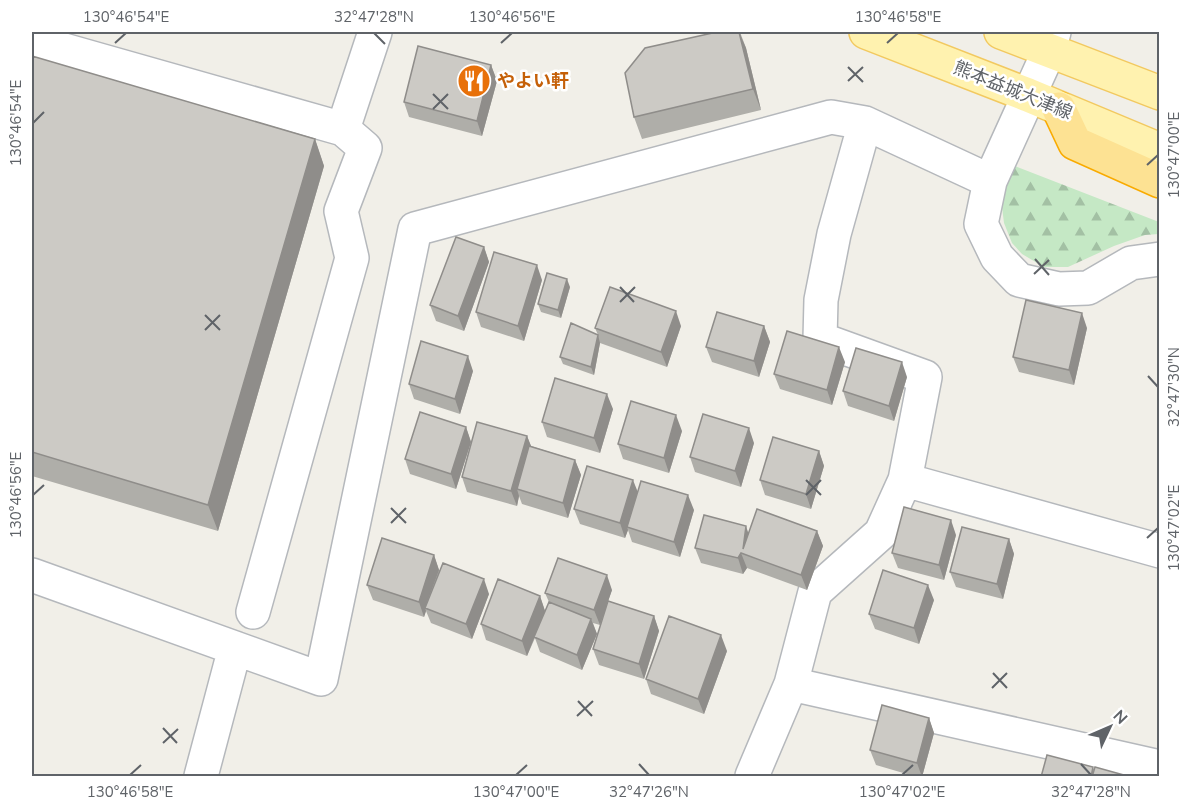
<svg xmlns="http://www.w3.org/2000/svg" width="1191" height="808" viewBox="0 0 1191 808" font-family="'Nunito Sans','Noto Sans JP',sans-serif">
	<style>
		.forest { fill: url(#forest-firs) }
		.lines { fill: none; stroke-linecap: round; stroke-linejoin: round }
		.minor-casing { stroke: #b5b8bc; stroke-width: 36 }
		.major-casing { stroke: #f2c960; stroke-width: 36 }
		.highway-casing { stroke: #f9ab00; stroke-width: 36 }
		.minor { stroke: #fff; stroke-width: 33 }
		.major { stroke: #fff2af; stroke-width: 33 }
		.highway { stroke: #fde293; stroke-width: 33 }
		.wall { fill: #afaea9 }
		.shaded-wall { fill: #8f8d8a }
		.building { fill: #cccac5; stroke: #8f8d8a; stroke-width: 1.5 }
		.ticks { fill: none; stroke: #5f6368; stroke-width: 2 }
		.labels { text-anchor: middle; stroke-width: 5; stroke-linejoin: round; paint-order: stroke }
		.food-label { font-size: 18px; font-weight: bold; fill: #c56008; stroke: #fff; text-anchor: start }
		.street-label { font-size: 18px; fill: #5f6368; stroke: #fff }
		.neatline { fill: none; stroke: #5f6368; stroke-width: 2 }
		.ticks-label { font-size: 15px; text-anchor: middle; fill: #5f6368 }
	</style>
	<defs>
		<pattern id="forest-firs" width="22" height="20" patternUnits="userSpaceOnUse" patternTransform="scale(1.5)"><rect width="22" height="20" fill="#c5e8c5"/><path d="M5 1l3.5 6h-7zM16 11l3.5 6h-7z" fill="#a3c0a4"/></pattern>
	</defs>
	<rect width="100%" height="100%" fill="#f1efe8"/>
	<!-- forest -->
	<path class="forest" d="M1015,166l144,56v12l-14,1 -31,11 -46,21h-24l-22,-13 -10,-11 -8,-20 -3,-24z"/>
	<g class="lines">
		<!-- minor casing -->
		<g class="minor-casing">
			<path id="minor" d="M32,41l311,88
				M990,181l59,-130 5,-19
				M905,480l255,71
				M32,575l289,104 94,-450 416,-112 34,6 125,58 -9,43 16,33 22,23 40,9 29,-1 43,-25 29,-4
				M253,612l99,-354 -11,-47 24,-63 -22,-19 32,-97
				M791,684l369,83
				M201,776l34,-128
				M752,776l39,-92 24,-92 66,-59 24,-53 20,-103 -105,-38 1,-39 13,-66 31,-111"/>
		</g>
		<!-- major casing -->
		<g class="major-casing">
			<path id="major" d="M866,32l162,63 132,55
				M1001,32l159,61"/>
		</g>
		<!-- highway casing -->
		<g class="highway-casing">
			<path id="highway" d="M1059,109l16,34 85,38"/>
		</g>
		<!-- minor -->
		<use href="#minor" class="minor"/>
		<!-- major -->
		<use href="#major" class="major"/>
		<!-- highway -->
		<use href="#highway" class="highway"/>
	</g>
	<!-- wall -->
	<path class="wall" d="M717,32h23l6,16 15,62 -119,29 -8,-22z
		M32,56l283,83 9,27 -106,365 -186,-55z
		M491,65l6,16 -15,55 -73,-19 -5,-15z
		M484,247l5,15 -25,69 -28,-10 -6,-16z
		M542,280l-18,61 -43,-14 -5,-15z
		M570,287l-9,31 -20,-6 -3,-8z
		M681,326l-14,41 -67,-24 -6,32 -31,-11 -3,-7 38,-22 -3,-7z
		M764,326l6,16 -11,35 -47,-15 -6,-15z
		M1087,328l-13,57 -55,-13 -6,-15z
		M845,362l-13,43 -52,-16 -6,-15z
		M473,371l-13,43 -46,-15 -5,-15z
		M907,377l-13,44 -46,-15 -5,-15z
		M613,409l-13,44 -53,-16 -5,-15z
		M466,427l5,15 -15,47 -46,-15 -5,-15z
		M682,431l-13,42 -46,-14 -5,-15z
		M527,436l4,10 44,14 6,15 -13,43 -46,-14 -3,-8 -2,10 -50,-14 -5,-15z
		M754,443l-13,44 -46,-15 -5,-15z
		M819,451l5,15 -13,43 -46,-14 -5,-15z
		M637,492l57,18 -14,47 -48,-15 -4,-12 -3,8 -45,-14 -6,-15z
		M817,531l6,15 -16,44 -60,-22 -4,6 -42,-11 -6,-15 53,-15z
		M956,535l-12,45 -46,-12 -6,-15z
		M1009,539l5,15 -11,45 -47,-12 -6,-15z
		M434,555l5,15 50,24 -17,45 -41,-16 -5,-12 -2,6 -51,-17 -6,-15z
		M612,590l-4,11 46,15 5,15 -15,48 -45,-14 -6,-16 15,-47 -8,23 -7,-2 4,11 -15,36 -42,-18 -5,-14 -8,18 -41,-16 -5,-16 59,-28 5,15 4,-9 -4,-9z
		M934,600l-15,44 -44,-15 -6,-15z
		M727,651l-23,63 -53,-20 -5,-15z
		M929,718l5,15 -12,44h-5l-41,-12 -6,-15z"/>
	<!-- shaded-wall -->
	<path class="shaded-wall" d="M739,32l7,16 15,62 -8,-21z
		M491,65l6,16 -15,55 -5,-15z
		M315,139l9,27 -106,365 -10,-26z
		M484,247l5,15 -25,69 -6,-15z
		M537,265l5,15 -18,61 -6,-15z
		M567,279l3,8 -9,31 -3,-8z
		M676,311l5,15 -14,41 -6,-15z
		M1082,313l5,15 -13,57 -5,-15z
		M764,326l6,16 -11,35 -5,-16z
		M598,335l2,8 -6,32 -3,-8z
		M839,347l6,15 -13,43 -5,-15z
		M468,356l5,15 -13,43 -5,-15z
		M902,362l5,15 -13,44 -5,-15z
		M607,394l6,15 -13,44 -6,-15z
		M676,415l6,16 -13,42 -5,-15z
		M466,427l5,15 -15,47 -5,-15z
		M749,428l5,15 -13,44 -6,-16z
		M527,436l6,15 -16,38 2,7 -2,10 -6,-15z
		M819,451l5,15 -13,43 -5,-15z
		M575,460l6,15 -13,43 -5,-15z
		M633,480l6,15 -12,32 1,3 -3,8 -5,-15z
		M688,495l6,15 -14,47 -6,-15z
		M951,520l5,15 -12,45 -5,-15z
		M746,526l5,15 -8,8z
		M817,531l6,15 -16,44 -6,-15z
		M1009,539l5,15 -11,45 -6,-15z
		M741,553l6,15 -4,6 -5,-16z
		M434,555l5,15 -14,38 1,3 -2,6 -5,-15z
		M607,575l5,15 -12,35 -6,-15z
		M484,579l5,15 -17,45 -6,-15z
		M928,585l6,15 -15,44 -5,-16z
		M540,596l5,15 -18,45 -5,-15z
		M654,616l5,15 -15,48 -5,-15z
		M591,619l6,15 -15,36 -5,-15z
		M721,635l6,16 -23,63 -6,-15z
		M929,718l5,15 -12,44 -5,-14z"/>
	<!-- building -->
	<path class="building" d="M717,32h22l14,57 -119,28 -9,-44 20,-25z
		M418,46l73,19 -14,56 -73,-19z
		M32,56l283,83 -107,366 -176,-53z
		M456,237l28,10 -26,69 -28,-11z
		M494,252l43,13 -19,61 -42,-14z
		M547,273l20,6 -9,31 -20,-6z
		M610,287l66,24 -15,41 -66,-24z
		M1026,300l56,13 -13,57 -56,-13z
		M717,312l47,14 -10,35 -48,-14z
		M571,323l27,12 -7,32 -31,-10z
		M787,331l52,16 -12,43 -53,-16z
		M421,341l47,15 -13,43 -46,-15z
		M856,348l46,14 -13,44 -46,-15z
		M555,378l52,16 -13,44 -52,-16z
		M631,401l45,14 -12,43 -46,-14z
		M420,412l46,15 -15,47 -46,-15z
		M703,414l46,14 -14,43 -45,-14z
		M477,422l50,14 -16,55 -49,-14z
		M773,437l46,14 -13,43 -46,-14z
		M529,446l46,14 -12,43 -46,-14z
		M587,466l46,14 -13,43 -46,-14z
		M641,481l47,14 -14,47 -47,-15z
		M904,507l47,13 -12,45 -47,-12z
		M757,509l60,22 -16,44 -60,-22 -3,5 -43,-10 9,-33 42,11 -3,23z
		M962,527l47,12 -12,45 -47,-12z
		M382,538l52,17 -15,47 -52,-17z
		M558,558l49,17 -13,35 -49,-17z
		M443,563l41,16 -18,45 -41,-16z
		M883,570l45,15 -14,43 -45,-14z
		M498,579l42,17 -18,45 -41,-17z
		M608,601l46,15 -15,48 -46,-15z
		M549,602l42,17 -14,36 -43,-18z
		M669,616l52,19 -23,64 -52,-20z
		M882,705l47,13 -12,45 -47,-13z
		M1047,755l46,12 -2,10h-50z
		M1095,767l36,10h-39z"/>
	<!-- ticks -->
	<path class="ticks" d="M374,33l11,11M115,43l11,-10M501,43l11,-10M887,43l11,-10M848,67l15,15M848,81l15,-14M433,94l15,15M433,109l15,-15M33,123l11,-11M1147,165l11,-10M1035,259l14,16M1034,274l15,-14M620,287l14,15M620,302l15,-15M205,315l15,15M205,330l15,-15M1148,376l10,11M806,480l15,15M33,495l11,-10M806,495l15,-15M391,508l15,15M391,523l15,-15M1147,538l11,-10M993,673l14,15M992,688l15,-15M578,701l14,15M577,716l16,-15M163,728l14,15M163,743l15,-14M639,764l10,11M1081,764l10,11M130,775l11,-10M516,775l11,-10M902,775l11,-10"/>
	<!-- icons -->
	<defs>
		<g id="restaurant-disc" transform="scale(1.725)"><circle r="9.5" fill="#e8710a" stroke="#fff"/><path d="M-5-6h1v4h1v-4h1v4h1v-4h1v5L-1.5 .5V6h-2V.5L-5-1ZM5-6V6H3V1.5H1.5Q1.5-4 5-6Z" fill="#fff"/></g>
	</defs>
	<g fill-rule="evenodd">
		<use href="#restaurant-disc" x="474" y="81"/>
	</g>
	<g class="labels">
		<!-- food labels -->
		<g class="food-label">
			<text x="497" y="87">やよい軒</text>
		</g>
		<!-- street labels -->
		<g class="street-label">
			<text transform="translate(1013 90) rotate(22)" y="6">熊本益城大津線</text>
		</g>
	</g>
	<!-- border -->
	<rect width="1191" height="808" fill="none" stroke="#ffffff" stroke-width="66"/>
	<!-- north arrow -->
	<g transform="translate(1110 727) rotate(46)" stroke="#ffffff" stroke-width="4.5" paint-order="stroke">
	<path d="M0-4.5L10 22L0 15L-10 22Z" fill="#5f6368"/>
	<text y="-9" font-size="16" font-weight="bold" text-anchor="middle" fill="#5f6368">N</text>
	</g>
	<rect x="33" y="33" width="1125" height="742" class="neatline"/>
	<g class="ticks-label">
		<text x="126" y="22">130°46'54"E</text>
		<text x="374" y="22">32°47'28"N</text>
		<text x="512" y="22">130°46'56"E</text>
		<text x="898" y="22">130°46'58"E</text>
		<text transform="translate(16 123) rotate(-90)" y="5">130°46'54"E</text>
		<text transform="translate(1174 155) rotate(-90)" y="5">130°47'00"E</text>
		<text transform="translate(1174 387) rotate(-90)" y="5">32°47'30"N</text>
		<text transform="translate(16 495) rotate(-90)" y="5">130°46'56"E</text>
		<text transform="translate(1174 528) rotate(-90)" y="5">130°47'02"E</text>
		<text x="130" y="797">130°46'58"E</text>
		<text x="516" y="797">130°47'00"E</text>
		<text x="649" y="797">32°47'26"N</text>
		<text x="902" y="797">130°47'02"E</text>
		<text x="1091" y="797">32°47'28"N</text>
	</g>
</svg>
